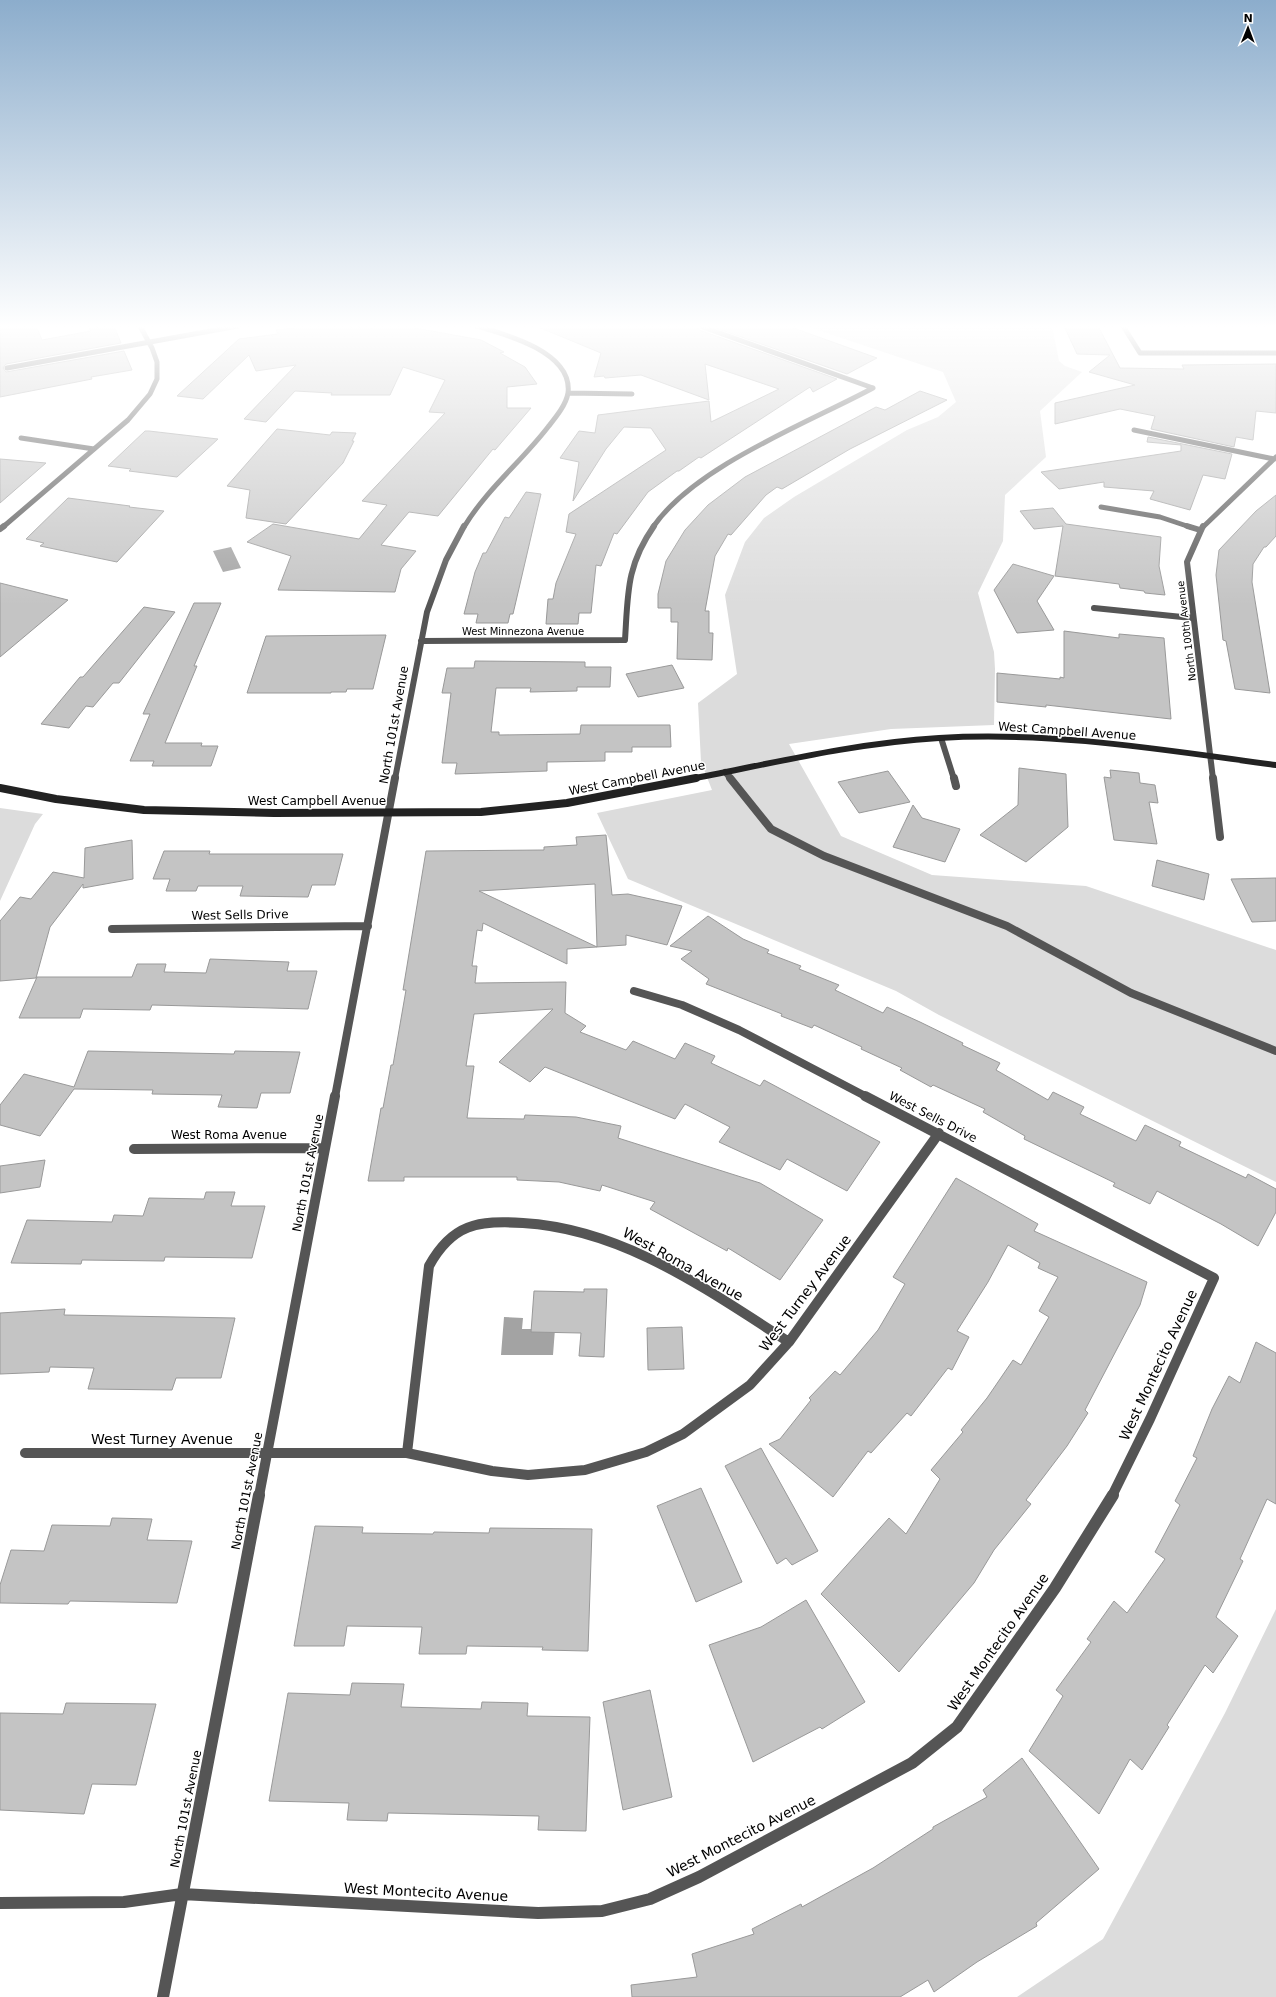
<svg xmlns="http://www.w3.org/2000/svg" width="1276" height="1997" viewBox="0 0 1276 1997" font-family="'DejaVu Sans',sans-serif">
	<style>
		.green { fill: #dcdcdc }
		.water { fill: #a3a3a3 }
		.building { fill: #c4c4c4; stroke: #999; fill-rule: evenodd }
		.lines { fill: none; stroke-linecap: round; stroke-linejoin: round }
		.street-far4 { stroke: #555; stroke-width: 5 }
		.street-far3 { stroke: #555; stroke-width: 6 }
		.street-far2 { stroke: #555; stroke-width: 8 }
		.street-far1 { stroke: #555; stroke-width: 10 }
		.street { stroke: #555; stroke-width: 12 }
		.secondary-far1 { stroke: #222; stroke-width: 6 }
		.secondary { stroke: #222; stroke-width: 8 }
		.labels { text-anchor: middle; stroke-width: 3; stroke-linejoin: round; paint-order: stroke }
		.far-street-label { font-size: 10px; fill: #000; stroke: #fff }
		.street-label { font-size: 12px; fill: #000; stroke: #fff }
		.near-street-label { font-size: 14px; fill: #000; stroke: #fff }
	</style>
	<rect width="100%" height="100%" fill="#fff"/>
	<!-- green -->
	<path class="green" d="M806,326h246l7,35 6,5 17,6 -42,39 6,46 -41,38 -2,46 -25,52 16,59 1,17 -1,56 -103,4 -102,15 52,92 91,39 154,11 190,64v232l-337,-167 -43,-24 -268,-112 -31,-66 115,-23 -11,-28 -3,-59 39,-29 -12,-79 20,-53 19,-24 30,-21 113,-67 31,-13 18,-15 -13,-30z
		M0,808l43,6 -8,10 -35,77z
		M1276,1609v388h-259l86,-58 122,-226z"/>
	<!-- water -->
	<path class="water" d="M231,547l10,21 -18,4 -10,-21z
		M504,1317l19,1 -1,11h33l-2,26h-52z"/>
	<!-- building -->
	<path class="building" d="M0,326h36l6,14 49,-9 -2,-3 25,-2 7,17 -115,21 -3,4 3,4 118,-21 8,19 -41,7 1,2 -92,18z
		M311,326l62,2 1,-2h30l77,14 23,12 -4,1 25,14 12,17 -30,3v21h24l-36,42 -2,-1 -55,67 -29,-4 -28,33 35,6 -15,18 -6,23 -117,-2 13,-34 -44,-14 26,-18 86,15 28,-34 -25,-4 83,-88 -16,-1 16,-32 -42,-13 -13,28h-59l1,-2 -37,-2 -29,31 -22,-3 52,-54 -40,6 -7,-16 -46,44 -26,-3 62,-57 39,-5 -2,-4z
		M536,326h160l3,4 138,49 -24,13 -3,-5 -109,71 -2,-1 -20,14h-2l-29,21 -31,42 -3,-1 -13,33 -5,-1 -5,48h-12l-1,11h-32l2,-25h5l3,-16 20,-49 -10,-2 3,-18 97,-64 -15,-22 -27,-1 -18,22 -33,52 6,-39 -19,-4 19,-27 16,2 3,-18 111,-14 2,21 68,-33 -74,-25 4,36 -68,-25 -36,3 -1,-2 -10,1 7,-24z
		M710,326h78l89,32 -30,16z
		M1064,326h34l22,42 64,1 -2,-4 94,-1v49l-20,-2 -3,29 -17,-3 -2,10 -83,-18 4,-13 -35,-7 -65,15v-21l80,-18 -46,-13 21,-17 -33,-1z
		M920,391l27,9 -97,49 -68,40 -5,-2 -11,8 -35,40 -3,-1 -13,22 -10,55h4v22h4l-1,27 -35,-1 1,-37h-7v-14h-13v-14l8,-33 19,-31 23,-25 37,-28 131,-70 9,3z
		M277,429l53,6 2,-3 24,1 -4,8h2l-11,22 -57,61 -40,-6 4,-28 -23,-4z
		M145,431h4l69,8 -41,38 -48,-6 2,-2 -23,-3z
		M1148,437l84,17 -7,25 -22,-4 -13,35 -40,-11 4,-8 -50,-4v-5l-45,7 -18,-17 140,-21v-6l-34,-3z
		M0,459l12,1 34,3 -46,40z
		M526,492l15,2 -28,120h-3l-2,9h-32l2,-9h-14l11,-42 8,-19h3l19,-36 4,1z
		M1276,495v41l-10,11h-2l-11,17 -1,18 18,111 -35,-4 -9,-48 -3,-1 -7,-65 3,-25 37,-39z
		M68,498l62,8 -1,1 35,4 -47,51 -77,-16 4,-3 -18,-4z
		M1053,508l13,16 95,13 -2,29 6,29 -20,-2 -1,-2 -24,-3 -1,-4 -64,-8 8,-50 -29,3 -14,-18z
		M1013,564l41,12 -17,25 17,29 -37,3 -23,-43z
		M0,583l68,17 -68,57z
		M194,603h27l-27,63h3l-32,77h37l-1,3h17l-7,20h-59l2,-5h-24l20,-47h-7z
		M144,607l31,5 -56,71h-6l-20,24 -7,-1 -17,22 -28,-4 39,-47h3z
		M1064,631l55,7v-4l45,4 7,81 -125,-14v2l-49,-5v-29l63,6v-2l4,1z
		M386,635l-13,54h-26l-1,3h-15v1h-84l19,-57z
		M475,661l110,1v5h26l-1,20h-33v4l-47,1 1,-4h-35l-5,44h8v3l81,-1 1,-9h89l1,22h-39v5h-27v9l-58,1v9l-92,3 2,-11h-15l9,-70h-9l5,-25h27z
		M672,665l12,23 -46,9 -12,-23z
		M1019,768l47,6 2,53 -42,35 -46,-27 38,-30z
		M1110,770l29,3 1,10 15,2 3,18 -9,-1 8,42 -43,-4 -10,-63 7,1z
		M888,771l22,31 -51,11 -21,-31z
		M913,805l9,13 38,11 -15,33 -52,-15z
		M606,835l6,60 16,-1 54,12 -15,39 -41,-10v10l-59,4v15l-84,-41 -1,8 -5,-1 -5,36h5l-2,17 91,-1 -1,31 21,13 -6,6 46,18 7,-9 42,18 10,-16 30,13 -4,7 49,23 4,-6 116,62 -33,49 -60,-32 -7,11 -61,-28 11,-15 -45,-23 -10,15 -130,-52 -15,15 -31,-20 54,-53 -79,5 -8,52h8l-7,52 57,1 1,-4 51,2 45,9 -3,12 142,45 63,37 -43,60 -52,-32 -1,3 -77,-42 5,-7 -53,-17 -2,6 -41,-9 -42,-2v-3h-113v4h-36l13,-73h2l8,-43h2l13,-75h-3l23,-139 118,-1v-3l33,-2 -1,-8zM595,884l2,63 -118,-56z
		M132,840l1,39 -50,9v-4l-33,43 -14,51 -36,3v-60l20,-24 11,2 22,-27 31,6 1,-30z
		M164,851h46l-1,3h134l-8,31h-23l-4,12 -68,-1 3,-10h-45l-2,5h-30l4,-12h-17z
		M1157,860l52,14 -5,26 -52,-14z
		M1276,878v43l-24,1 -21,-43z
		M708,916l35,23 26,11 -2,3 34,13 -2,3 40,16 -4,5 48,23 4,-6 33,15 43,21 -1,2 38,18 -4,7 52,30 5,-8 31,15 -4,7 56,27 9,-16 36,17 -2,4 67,32 2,-4 28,15v23l-18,34 -37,-22 -64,-33 -7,13 -37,-18 2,-3 -91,-44 1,-3 -42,-24 2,-3 -52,-24 -2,2 -31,-17 2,-2 -41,-19 1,-2 -48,-22 -2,3 -31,-12 1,-2 -76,-30 3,-5 -28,-20 11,-8 -22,-5z
		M210,959l79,3 -2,9h30l-9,38 -156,-4 -2,5 -67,-1 -3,9h-61l18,-41h95l5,-13h29l-2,8 42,1z
		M88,1051l146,3 1,-3 65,1 -10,41h-29l-4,15 -39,-1 4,-12 -70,-1 1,-4 -79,-1 -34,47 -40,-11v-20l24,-31 50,13z
		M45,1160l-5,27 -40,6v-27z
		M956,1178l82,46 -4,7 113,51 -7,23 -55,105 3,3 -21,33 -41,54 5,4 -37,46 -20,33 -75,89 -78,-78 68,-76 17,16 34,-55 -9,-9 32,-38 -2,-2 26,-32 26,-38 8,5 28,-48 -10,-6 19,-34 -20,-9 2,-5 -32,-18 -20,37 -31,49 12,6 -17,33 -4,-2 -37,48 -4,-3 -36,40 -3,-2 -35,46 -64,-53 11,-5 31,-39 -2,-2 26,-27 5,4 38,-45 27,-46 -12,-7z
		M206,1192h29l-4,14h34l-13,52 -87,-1 -1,4 -82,-1 -1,4 -70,-1 16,-43 85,2 2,-7 29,1 6,-18 55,1z
		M584,1289h23l-3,68 -25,-1 2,-23 -50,-1 3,-41 50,1z
		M65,1309l-1,6 171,3 -14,60h-45l-4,12 -84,-1 6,-21 -44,-1 -1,5 -49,2v-61z
		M682,1327l2,42 -36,1 -1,-42z
		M1256,1342l20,11v151l-9,-5 -27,60 3,2 -27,56 22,19 -25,37 -8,-8 -38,60 2,2 -27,43 -12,-11 -31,55 -70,-63 34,-55 -7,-6 35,-48 -4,-3 27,-38 13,12 38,-54 -10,-7 25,-47 -5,-4 22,-43 -4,-2 19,-47 17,-33 11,7z
		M761,1448l57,103 -26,14 -6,-7 -9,6 -52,-98z
		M701,1488l41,94 -46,20 -39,-96z
		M112,1518l40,1 -5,21 45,1 -15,62 -107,-2 -2,3 -68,-1v-18l11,-35 33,1 8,-26 58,1z
		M315,1526l48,1 -1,6 71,1 1,-2 55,1 1,-5 102,1 -4,122 -46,-1 1,-3 -76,-1 -1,8h-47l3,-27 -75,-1 -3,20h-50z
		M806,1600l59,102 -43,27 -2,-2 -67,35 -44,-117 52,-18z
		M352,1683l52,1 -3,23 80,2 1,-7 46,1 -1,13 63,1 -4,114 -48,-1 1,-14 -151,-3 -1,8 -40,-1 2,-17 -80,-2 19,-108 62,2z
		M650,1690l22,107 -49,13 -20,-108z
		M66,1703l90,1 -20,81 -44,-1 -8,30 -84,-4v-97l63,1z
		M1022,1758l77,111 -63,54 1,3 -60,36 -43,30 -6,-12 -28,17h-268l-1,-12 66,-8 -5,-23 62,-20 -2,-5 49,-25 1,3 71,-39 60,-39v-2l54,-30 -4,-7z"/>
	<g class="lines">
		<!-- street-far4 -->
		<path class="street-far4" d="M700,326l173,62
			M1123,326l17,27h136
			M7,368l231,-42
			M568,393l64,1
			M1134,430l140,29
			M21,438l73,11
			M1101,507l59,10 30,10
			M3,527l125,-107 22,-26 7,-15v-17l-5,-14 -12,-22
			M464,527c22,-37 58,-66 84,-100 8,-10 18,-22 20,-34 5,-41 -63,-59 -92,-67
			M653,527c42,-61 155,-104 220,-139
			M1203,527l73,-70"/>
		<!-- street-far3 -->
		<path class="street-far3" d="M1187,526l13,4
			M1203,526l-16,36 26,217
			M0,529l4,-3
			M1094,608l98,10
			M421,641l204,-1c3,-46 1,-74 29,-114
			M941,738l13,41
			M725,772l6,7
			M395,779l32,-167 19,-52 18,-34"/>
		<!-- street-far2 -->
		<path class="street-far2" d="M730,778l41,51 53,27 183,70 124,67 145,58
			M954,778l2,8
			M1213,778l7,59
			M112,929l256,-3
			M634,991l48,14 57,25 128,67
			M335,1097l60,-319"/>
		<!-- street-far1 -->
		<path class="street-far1" d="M865,1096l349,182 -64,141 -38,77
			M134,1149l191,-1
			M25,1453h382l85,18 36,4 57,-5 61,-18 37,-18 67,-49 39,-43 150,-209
			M407,1453l22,-187c23,-42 49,-46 94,-43 101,6 184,67 266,119
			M259,1496l76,-400"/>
		<!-- street -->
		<path class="street" d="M0,1903l124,-1 58,-8 356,19 64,-2 48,-12 49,-22 213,-114 45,-36 98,-139 58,-93
			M163,1997l96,-502"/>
		<!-- secondary-far1 -->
		<path class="secondary-far1" d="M691,779c82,-16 164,-36 248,-41 113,-7 225,12 337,27"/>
		<!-- secondary -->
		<path class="secondary" d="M0,788l56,11 88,11 130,3 207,-1 86,-9 129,-25"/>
	</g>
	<!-- sky -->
	<linearGradient id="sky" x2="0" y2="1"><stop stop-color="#8cadcc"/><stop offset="0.54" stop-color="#fff"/><stop offset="1" stop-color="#fff" stop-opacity="0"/></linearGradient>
	<rect width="1276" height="605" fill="url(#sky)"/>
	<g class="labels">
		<!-- far-street labels -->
		<g class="far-street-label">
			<text x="523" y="635">West Minnezona Avenue</text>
			<text transform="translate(1186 631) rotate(-97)" y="4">North 100th Avenue</text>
		</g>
		<!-- street labels -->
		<g class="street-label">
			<text transform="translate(394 725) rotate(-80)" y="4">North 101st Avenue</text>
			<text transform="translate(1067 731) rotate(4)" y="4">West Campbell Avenue</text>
			<text transform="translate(637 778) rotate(-11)" y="4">West Campbell Avenue</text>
			<text x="317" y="805">West Campbell Avenue</text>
			<text transform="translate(240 915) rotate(-1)" y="4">West Sells Drive</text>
			<text transform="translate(933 1117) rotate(27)" y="4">West Sells Drive</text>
			<text x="229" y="1139">West Roma Avenue</text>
			<text transform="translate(308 1173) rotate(-79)" y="4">North 101st Avenue</text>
			<text transform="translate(247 1491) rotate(-79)" y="4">North 101st Avenue</text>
			<text transform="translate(186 1809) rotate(-79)" y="4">North 101st Avenue</text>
		</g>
		<!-- near-street labels -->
		<g class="near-street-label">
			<text transform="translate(683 1264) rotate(29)" y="5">West Roma Avenue</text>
			<text transform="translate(805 1293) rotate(-53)" y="5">West Turney Avenue</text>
			<text transform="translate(1158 1365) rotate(-65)" y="5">West Montecito Avenue</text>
			<text x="162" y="1444">West Turney Avenue</text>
			<text transform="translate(998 1642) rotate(-55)" y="5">West Montecito Avenue</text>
			<text transform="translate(741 1836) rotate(-27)" y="5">West Montecito Avenue</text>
			<text transform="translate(426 1892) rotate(3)" y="5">West Montecito Avenue</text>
		</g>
	</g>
	<!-- north arrow -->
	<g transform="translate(1248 28) rotate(1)" stroke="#ffffff" stroke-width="3" paint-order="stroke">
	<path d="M0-3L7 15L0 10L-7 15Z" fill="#000000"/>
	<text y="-6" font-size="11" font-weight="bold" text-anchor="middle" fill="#000000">N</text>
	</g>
</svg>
